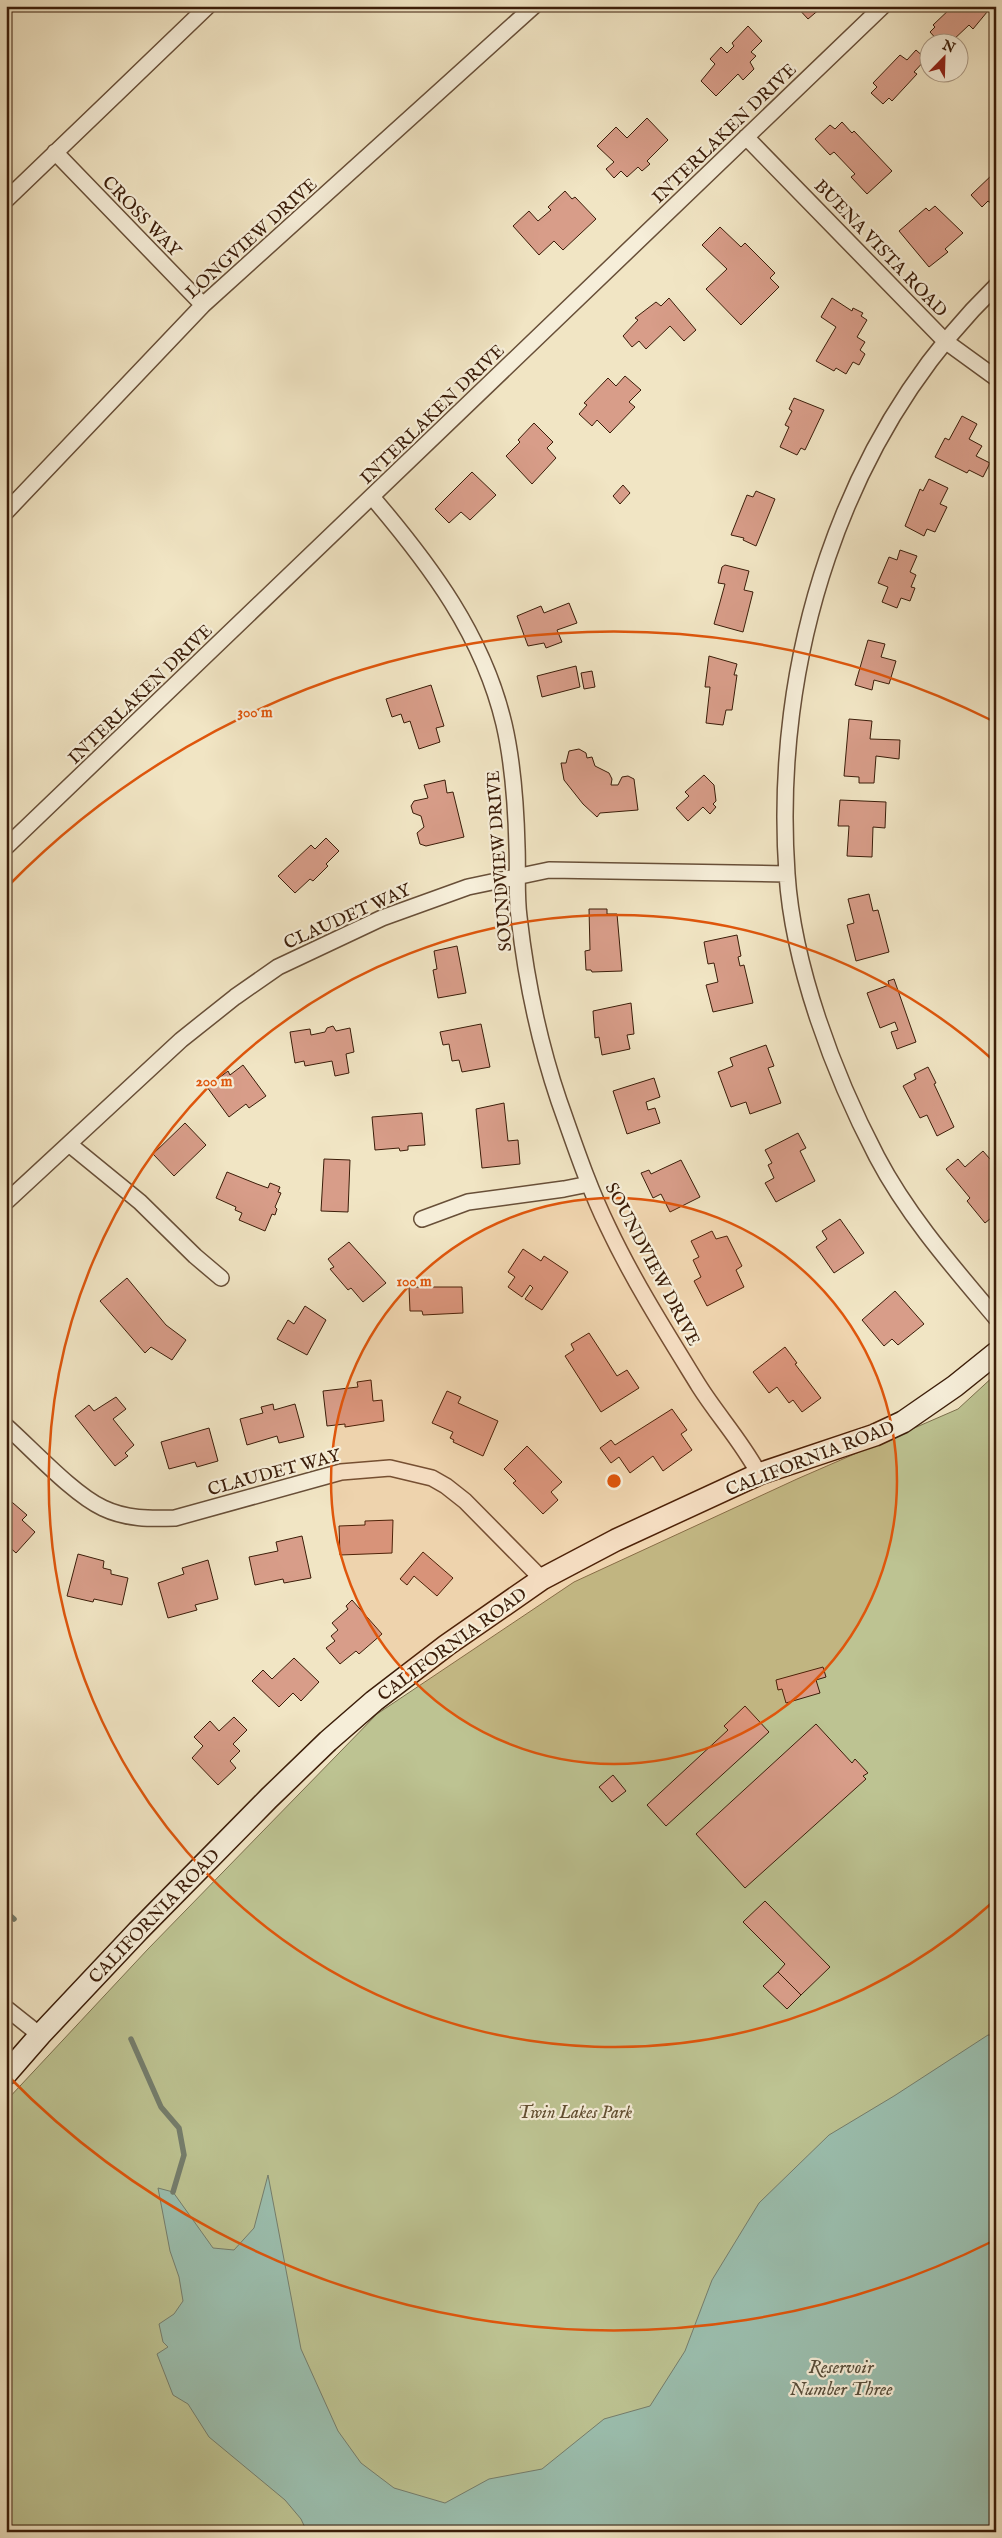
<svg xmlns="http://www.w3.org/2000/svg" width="1002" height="2538" viewBox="0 0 1002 2538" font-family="'IM FELL English',serif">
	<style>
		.green { fill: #bdc392; stroke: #7c704e }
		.water { fill: #9bbfaf; stroke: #757e6d }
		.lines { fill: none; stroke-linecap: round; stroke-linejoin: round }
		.stream { stroke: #757e6d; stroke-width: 5.5 }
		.building { fill: #d89d89; stroke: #3b1d09 }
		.minor-casing { stroke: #684f38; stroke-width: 18 }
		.secondary-casing { stroke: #3b1d09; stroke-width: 24 }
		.minor { stroke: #f6eed9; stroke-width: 15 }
		.secondary { stroke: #f6eed9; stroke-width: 21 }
		.ring { fill: none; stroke: #df560c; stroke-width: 2.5 }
		.labels { text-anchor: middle; stroke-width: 4.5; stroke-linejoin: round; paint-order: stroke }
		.street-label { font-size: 18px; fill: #3b1d09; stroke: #f6eed9 }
		.park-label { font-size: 18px; font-style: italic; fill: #624f32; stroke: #f6eed9 }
		.water-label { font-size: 19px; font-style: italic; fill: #584e3b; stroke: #f6eed9 }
		.centre { fill: #df560c; stroke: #f6eed9; stroke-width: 2.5 }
		.ring-label { font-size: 15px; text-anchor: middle; font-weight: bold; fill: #df560c; stroke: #f6eed9; stroke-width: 4.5; stroke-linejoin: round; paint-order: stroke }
	</style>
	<rect width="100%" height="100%" fill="#f1e5c4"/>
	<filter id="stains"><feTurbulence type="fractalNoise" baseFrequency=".004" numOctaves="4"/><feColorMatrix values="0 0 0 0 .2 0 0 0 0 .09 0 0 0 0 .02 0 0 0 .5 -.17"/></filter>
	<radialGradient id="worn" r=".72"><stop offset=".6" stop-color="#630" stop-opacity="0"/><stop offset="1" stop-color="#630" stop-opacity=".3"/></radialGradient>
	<!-- green -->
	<path class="green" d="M996,1374v1158h-990v-431l142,-152 229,-235 197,-132 223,-103 161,-70z"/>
	<!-- water -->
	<path class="water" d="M988,2035h8v497h-689l-6,-13 -16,-19 -76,-63 -21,-33 -15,-9 -16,-41 11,-7 -5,-5 -4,-18 15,-10 9,-13 -4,-24 -9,-26 -12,-63 15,4 40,56 21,2 20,-22 14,-53 33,174 37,82 23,32 33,25 51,15 44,-24 53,-10 62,-50 46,-13 35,-55 27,-71 47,-77 70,-68 65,-39z"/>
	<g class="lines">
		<!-- stream -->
		<path class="stream" d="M6,1912l8,7
			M131,2039l30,68 18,21 5,27 -11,37"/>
	</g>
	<!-- building -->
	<path class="building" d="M796,6h23l2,2 -13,11z
		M953,6h39l-19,23 -4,-4 -18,17h-12l-9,-10 5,-5 -2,-2z
		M748,26l14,15 -11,11 5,4 -6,6 4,7 -11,11 -5,-6 -22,22 -15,-15 14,-17 -5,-5 11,-12 6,6 7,-7 -2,-3z
		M916,50l10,9 -12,13 3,2 -25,27 -3,-3 -6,6 -12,-11 6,-6 -4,-4 27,-28 7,5z
		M647,118l21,22 -21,21 3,3 -8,7 -4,-4 -11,10 -6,-6 -7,7 -8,-9 8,-7 -17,-16 19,-19 11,11z
		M842,122l10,11 2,-2 38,40 -25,23 -16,-17 4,-3 -21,-22 -4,3 -15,-16 15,-14 5,4z
		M996,166v41l-8,-6 -6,6 -11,-12 24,-23 -3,-3z
		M565,191l7,8 3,-2 21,22 -33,31 -9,-9 -15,14 -26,-29 16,-15 9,10 13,-11 -3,-3z
		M935,206l28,27 -18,16 3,3 -19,15 -30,-36 27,-23 3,3z
		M720,227l21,20 4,-4 30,30 -5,5 9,9 -38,38 -35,-36 21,-20 -25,-24z
		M669,298l27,32 -12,11 -14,-15 -24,23 -7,-8 -7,6 -9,-11 15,-16 -3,-2 21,-16 5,4z
		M832,298l20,13 1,-3 10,5 -2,3 6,4 -10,17 8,5 -5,8 5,4 -6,11 -6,-3 -7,12 -10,-6 -2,3 -18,-10 20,-34 -15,-10z
		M625,376l16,14 -12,12 6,5 -25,26 -13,-13 -5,6 -13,-12 8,-9 -3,-2 24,-25 8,8z
		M794,398l30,12 -19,40 -4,-2 -4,7 -17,-8 9,-20 -4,-2 7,-14 -3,-2z
		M962,416l15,8 -8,15 13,7 -6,10 14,7 -7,14 -14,-7 -2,3 -32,-16 10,-19 4,2z
		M534,423l19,19 -6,6 9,10 -24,26 -26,-28 14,-14 -2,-2z
		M472,472l24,23 -26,25 -9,-8 -12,11 -14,-14z
		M929,479l19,9 -8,16 7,3 -12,25 -8,-3 -3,7 -19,-10 15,-37 3,2z
		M623,485l7,8 -10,11 -7,-8z
		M756,491l19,8 -19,47 -13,-6 1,-2 -13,-3 16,-40 6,2z
		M900,550l17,6 -7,16 6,3 -5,12 4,1 -5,13 -9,-3 -4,10 -15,-6 6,-15 -10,-4 11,-26 8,3z
		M725,565l24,6 -5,19 9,2 -10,40 -29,-8 11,-40 -7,-1 4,-16z
		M569,603l8,20 -20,7 5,12 -16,6 -2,-5 -16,3 -11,-30 24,-10 3,7z
		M868,640l17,4 -4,13 15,4 -7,23 -15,-4 -2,10 -17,-5z
		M709,656l28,8 -3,11h3l-5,35h-6l-3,15 -17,-2 4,-36h-5z
		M576,666l4,21 -38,10 -5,-21z
		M592,671l3,16 -11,2 -3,-16z
		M431,685l13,41 -8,2 4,14 -21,7 -9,-28 -6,2 -3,-9 -9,3 -6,-18z
		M849,719l23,2 -2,18 30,1 -1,19 -23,-3 -2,27h-15v-6l-15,-1z
		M579,749l7,4 1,5 5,-1 3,9 14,7 3,6 -1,6h7l4,-8 6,-1 6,3 4,31 -38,3 -3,4 -14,-13 -19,-24 -3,-17h5l3,-12z
		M704,775l10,10 2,16 -3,3 3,3 -6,7 -7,-7 -15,14 -12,-13 13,-12 -4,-4z
		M445,780l2,13 6,-1 11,45 -38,9 -6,-2 -3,-11 7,-6 -3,-11 -8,-3 -2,-7 3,-5 14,-3 -4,-13z
		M840,800l46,2 -1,26 -12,-1 -1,30 -25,-1 2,-30h-11z
		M326,838l13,13 -13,13 2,2 -15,15 -3,-2 -15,14 -17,-17 33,-31 4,4z
		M869,894l4,17 5,-1 11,42 -33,9 -9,-36 7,-2 -6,-24z
		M589,909h18v5h10l5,57 -30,1 -1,-2h-5l-1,-19 5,-1z
		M737,935l4,21 -3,1 2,9 4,-1 9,38 -40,9 -7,-27 12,-3 -4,-19 -6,1 -4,-22z
		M457,946l9,47 -28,5 -5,-28 4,-1 -3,-18z
		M894,979l22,63 -19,7 -6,-17 7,-2 -3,-8 -15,6 -13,-35 22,-8 -1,-4z
		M631,1003l3,31 -7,1 3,14 -28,6 -3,-18 -4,1 -2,-27z
		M481,1024l9,43 -28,5 -3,-12 -7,1 -3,-17 -6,1 -3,-13z
		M333,1026l3,5 14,-3 4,24 -8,2 3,19 -14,3 -3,-15 -27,5 -1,-5 -9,2 -5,-31 20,-3 1,6 14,-3 2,-4z
		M766,1045l8,21 -6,2 13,35 -31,11 -4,-12 -15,5 -13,-35 15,-6 -3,-8z
		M243,1065l23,31 -17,12 -3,-4 -17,13 -22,-30 21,-16 2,4z
		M928,1067l8,16 -2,1 20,43 -17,9 -10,-21 -7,3 -17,-32 13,-7 -2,-5z
		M654,1078l6,19 -14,5 2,8 7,-2 5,15 -33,11 -14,-43z
		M504,1103l4,38 10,-1 2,24 -38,4 -6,-59z
		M422,1113l3,32 -17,1v4l-8,1 -1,-3 -24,2 -3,-33z
		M185,1123l21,22 -32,31 -21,-22z
		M798,1133l8,15 -6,3 15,30 -39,21 -11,-19 9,-5 -6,-13 4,-2 -7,-13z
		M983,1151l13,15v48l-11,9 -18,-22 3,-3 -24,-29 12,-10 7,8z
		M324,1159l26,1 -2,52 -27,-1z
		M681,1160l19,37 -30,15 -9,-18 -8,4 -12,-25 8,-3 2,4z
		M227,1172l30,12 11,4 2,-5 10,4 -2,5 3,1 -6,14 2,2 -2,6 -3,-1 -7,17 -26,-11 3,-7 -7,-3 1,-3 -20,-9z
		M840,1219l24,34 -30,20 -18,-26 11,-8 -5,-8z
		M712,1231l4,8 11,-3 15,30 -6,4 8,17 -37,19 -13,-25 7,-4 -8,-17 6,-3 -8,-16z
		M349,1242l37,41 -23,19 -12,-14 -3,2 -18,-21 4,-2 -6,-8z
		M523,1249l18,12 3,-5 24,16 -26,38 -17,-11 8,-11 -3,-3 -8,12 -14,-10 7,-10 -7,-5z
		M127,1278l39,47 20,15 -14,20 -21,-13 -6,6 -45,-52z
		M409,1287h53l1,26 -40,2 -1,-4h-12z
		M895,1291l29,33 -26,21 -6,-6 -8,7 -22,-26z
		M305,1306l21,14 -19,35 -30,-16 11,-19 6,4z
		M589,1333l28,43 10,-6 12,18 -38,24 -36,-56 9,-6 -3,-6z
		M785,1347l12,16 -2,1 26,34 -19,14 -9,-12 -4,3 -12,-16 -8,6 -16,-21z
		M371,1380l2,21 9,-1 2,21 -39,6v-3l-18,2 -4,-35 35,-4 -1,-5z
		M447,1391l14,6 -3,6 40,18 -15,35 -30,-14 1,-2 -4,-2 3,-6 -21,-9z
		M116,1397l10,12 -13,10 21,26 -9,8 3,3 -13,10 -40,-50 14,-11 5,6z
		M273,1404l1,6 21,-6 9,33 -25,6 -2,-7 -30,9 -7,-26 23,-6 -2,-6z
		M672,1409l15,21 -6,4 11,16 -29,21 -10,-15 -23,17 -11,-16 -8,6 -11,-15 11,-8 4,5z
		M209,1428l9,33 -21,6 -2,-5 -26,7 -8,-27z
		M527,1446l35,36 -11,10 7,8 -15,14 -30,-31 3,-2 -12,-12z
		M6,1497l21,18 -5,5 13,12 -19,21 -10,-9z
		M393,1520l-1,33 -52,2 -1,-29 26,-1v-4z
		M302,1536l9,42 -27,5 -1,-4 -28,6 -6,-28 29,-6 -2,-9z
		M423,1552l30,26 -16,18 -23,-20 -7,9 -7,-6z
		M78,1554l26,7 -1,7 8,2v4l17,4 -6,27 -28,-6 -1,3 -26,-6z
		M208,1560l10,39 -23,6 2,5 -29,8 -10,-35 26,-9 -2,-6z
		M352,1600l30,34 -23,20 -3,-3 -16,13 -14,-16 9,-7 -4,-5 7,-6 -6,-7 16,-14 -2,-3z
		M294,1658l25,24 -18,19 -8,-8 -14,14 -27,-26 11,-11 9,9z
		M823,1667l3,10 -10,3 4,13 -34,10 -4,-14 -4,1 -2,-10z
		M745,1706l24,26 -103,94 -19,-21 81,-75 -4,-4z
		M234,1717l13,13 -14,14 7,7 -10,10 6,7 -18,17 -26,-27 11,-12 -9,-9 16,-16 9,10z
		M816,1724l36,39 3,-4 13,14 -5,3 3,3 -121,109 -49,-54z
		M613,1775l13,16 -14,11 -13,-15z
		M765,1901l65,66 -29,28 -23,-23 7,-8 -42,-42z
		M778,1972l23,23 -14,14 -24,-23z"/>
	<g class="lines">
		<!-- minor casing -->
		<g class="minor-casing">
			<path id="minor" d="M746,137l199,204 51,37
				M55,152l148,153
				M6,200l202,-194
				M996,286c-155,151 -224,375 -209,588 6,92 47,201 90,283 31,59 76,110 119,161
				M373,498c57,67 110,137 131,226 9,39 12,82 13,123 1,23 -1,47 2,70 7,62 20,125 40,184 15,42 29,85 49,126 26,55 59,107 91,159 19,30 43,56 60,88
				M6,512l197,-207 331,-299
				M6,847l877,-841
				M69,1144l71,58 55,54 26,22
				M6,1202l175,-162 54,-43 43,-30 104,-49 86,-31 81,-17 238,4
				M422,1219l46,-17 96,-13 25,-5
				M6,1426c26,23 67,68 97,82 23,11 47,11 72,10l166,-46 49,-4 42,10 14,8 19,15 77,78
				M6,2008l34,27"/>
		</g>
		<!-- secondary casing -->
		<g class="secondary-casing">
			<path id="secondary" d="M6,2074l34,-39 98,-104 131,-133 59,-57 46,-40 73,-56 95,-66 74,-39 143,-66 116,-39 28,-13 52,-36 41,-33"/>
		</g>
		<!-- minor -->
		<use href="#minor" class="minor"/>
		<!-- secondary -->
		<use href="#secondary" class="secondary"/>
	</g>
	<!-- distance rings -->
	<circle cx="614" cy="1481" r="283" fill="#df560c" fill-opacity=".12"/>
	<g class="ring">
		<circle cx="614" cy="1481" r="283"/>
		<path d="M993 1902A566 566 0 1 1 993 1060"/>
		<path d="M993 2241A849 849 0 0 1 8 2076M8 886A849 849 0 0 1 993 721"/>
	</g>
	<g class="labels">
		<!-- street labels -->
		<g class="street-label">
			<text transform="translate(724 133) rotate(-44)" y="6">INTERLAKEN DRIVE</text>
			<text transform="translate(142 216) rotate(46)" y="6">CROSS WAY</text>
			<text transform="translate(251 238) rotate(-42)" y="6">LONGVIEW DRIVE</text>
			<text transform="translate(881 248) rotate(46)" y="6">BUENA VISTA ROAD</text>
			<text transform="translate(432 414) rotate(-44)" y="6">INTERLAKEN DRIVE</text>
			<text transform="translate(140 694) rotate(-44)" y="6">INTERLAKEN DRIVE</text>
			<text transform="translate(499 861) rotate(-94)" y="6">SOUNDVIEW DRIVE</text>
			<text transform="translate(347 916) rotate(-24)" y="6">CLAUDET WAY</text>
			<text transform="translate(653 1264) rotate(62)" y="6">SOUNDVIEW DRIVE</text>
			<text transform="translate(810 1458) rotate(-21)" y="6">CALIFORNIA ROAD</text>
			<text transform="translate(274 1472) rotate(-15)" y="6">CLAUDET WAY</text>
			<text transform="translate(452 1644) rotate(-36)" y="6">CALIFORNIA ROAD</text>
			<text transform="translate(154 1916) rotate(-46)" y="6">CALIFORNIA ROAD</text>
		</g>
		<!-- park labels -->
		<g class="park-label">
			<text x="575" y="2118">Twin Lakes Park</text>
		</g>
		<!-- water labels -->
		<g class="water-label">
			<text x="841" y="2373">Reservoir<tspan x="841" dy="22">Number Three</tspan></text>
		</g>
	</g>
	<circle cx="614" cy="1481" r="8" class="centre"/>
	<g class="ring-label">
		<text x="255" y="717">300 m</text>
		<text x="214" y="1086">200 m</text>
		<text x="414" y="1286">100 m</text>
	</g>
	<!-- margin -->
	<rect width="1002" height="2538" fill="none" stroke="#f1e5c4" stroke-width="25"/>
	<rect x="8" y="8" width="987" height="2523" fill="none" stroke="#3b1d09" stroke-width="2.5"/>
	<rect x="12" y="12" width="977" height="2513" fill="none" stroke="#3b1d09"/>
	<!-- north arrow -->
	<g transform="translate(944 58) rotate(23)"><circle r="24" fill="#f6eed9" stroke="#ab9a86"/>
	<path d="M0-4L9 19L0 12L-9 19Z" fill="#8f2418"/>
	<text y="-8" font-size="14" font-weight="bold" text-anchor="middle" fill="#3b1d09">N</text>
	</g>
	<rect width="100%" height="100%" filter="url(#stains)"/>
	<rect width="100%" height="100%" fill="url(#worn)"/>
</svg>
